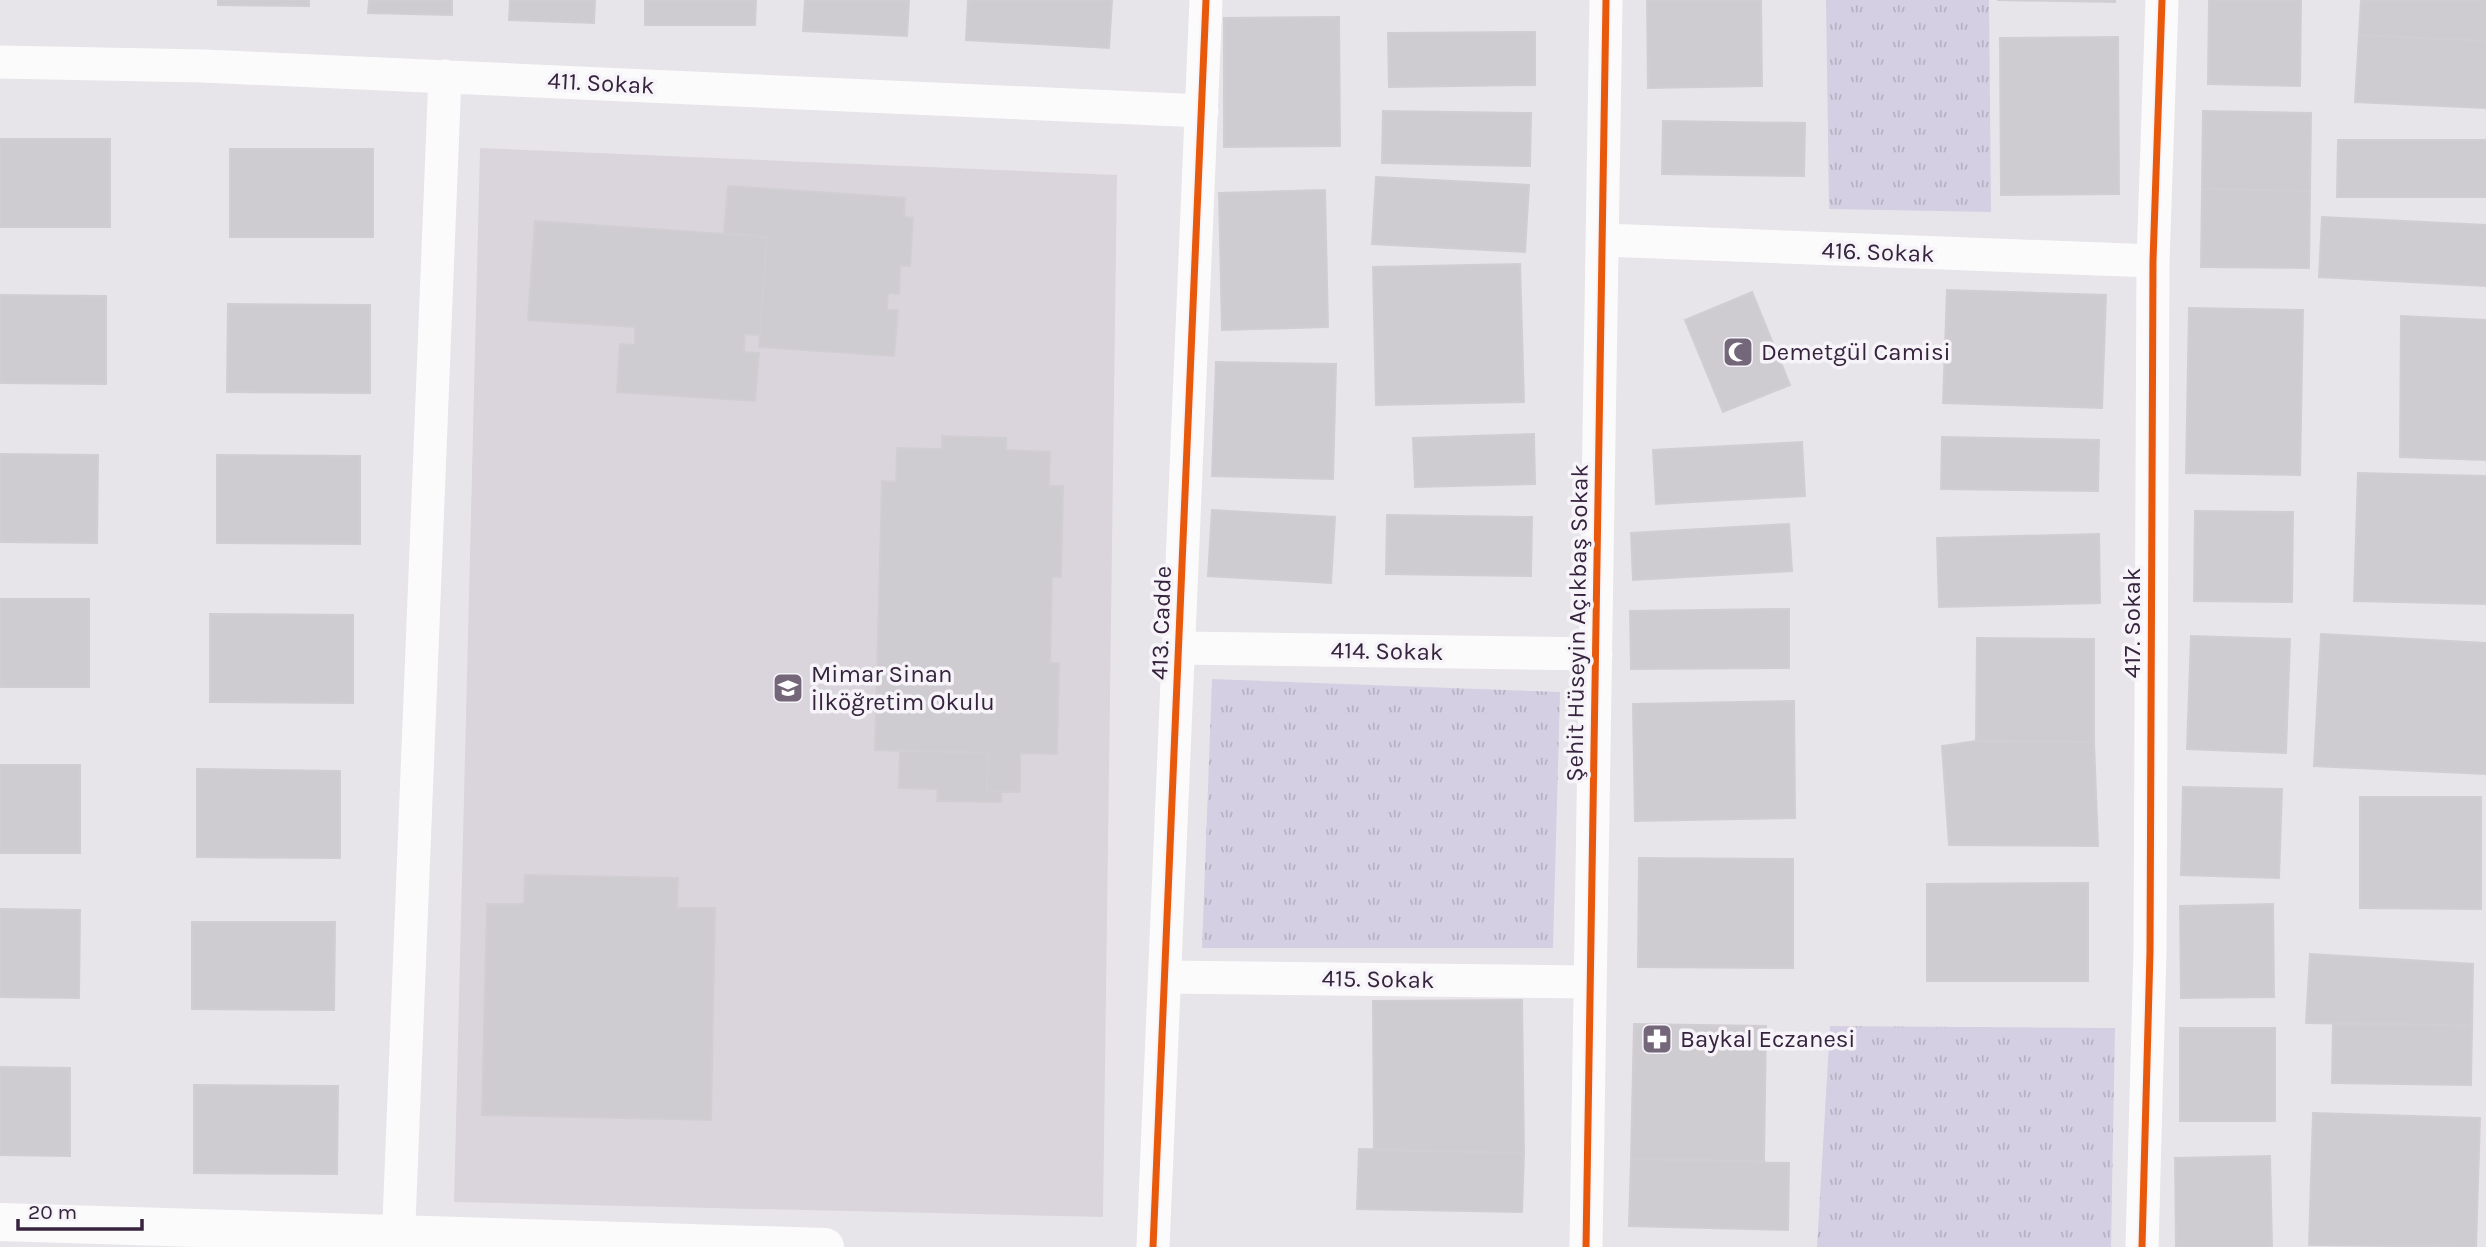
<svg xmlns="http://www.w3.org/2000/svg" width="2486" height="1247" viewBox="0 0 2486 1247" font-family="Karla,sans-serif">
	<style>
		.built { fill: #dad5dd }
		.park { fill: url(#park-tufts) }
		.building { fill: #cfccd1; stroke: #d1ced3; stroke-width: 2 }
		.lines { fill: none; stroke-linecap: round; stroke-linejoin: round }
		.minor { stroke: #fcfbfc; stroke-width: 33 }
		.tertiary { stroke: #fcfbfc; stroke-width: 38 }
		.cycleway-casing { stroke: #f6f4f9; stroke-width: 11 }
		.cycleway { stroke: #e8590c; stroke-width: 7 }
		.labels { text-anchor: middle; stroke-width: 7; stroke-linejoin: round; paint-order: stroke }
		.street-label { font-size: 24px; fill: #36233d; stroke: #f6f4f9 }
		.poi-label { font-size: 24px; fill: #36233d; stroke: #f6f4f9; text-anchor: start }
	</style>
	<defs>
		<pattern id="park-tufts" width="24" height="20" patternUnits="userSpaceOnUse" patternTransform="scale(1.75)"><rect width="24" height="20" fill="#d5cfe3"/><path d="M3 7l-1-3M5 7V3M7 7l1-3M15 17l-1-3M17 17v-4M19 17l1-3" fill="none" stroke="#b7b1c4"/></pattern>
	</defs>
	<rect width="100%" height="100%" fill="#e8e5ea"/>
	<!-- built -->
	<path class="built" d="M480,148l637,27 -14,1042 -649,-15z"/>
	<!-- park -->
	<path class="park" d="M1826,0h163l2,212 -162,-3z
		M1212,679l348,13 -7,256h-351z
		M1830,1026l285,2 -4,219h-294z"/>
	<!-- building -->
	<path class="building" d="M218,0h91v6l-91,-1z
		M369,0h83v15l-84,-2z
		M510,0h85l-1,23 -85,-3z
		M645,0h111l-1,25h-110z
		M805,0h104l-2,36 -104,-5z
		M968,0h144l-3,48 -143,-8z
		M1647,0h114l1,86 -114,2z
		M1997,0h118v2z
		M2209,0h92l-1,86 -92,-2z
		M2361,0h125v41l-127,-6z
		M1339,17l1,129 -116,1v-129z
		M1535,32v53l-146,2 -1,-54z
		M2359,35l127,6v67l-131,-6z
		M2118,37l1,157 -118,1 -1,-157z
		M1383,111l148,2 -1,53 -148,-3z
		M2203,111l108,2 -1,78 -108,-2z
		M1663,121l142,2 -1,53 -142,-2z
		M0,139h110v88h-110z
		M2338,140h148v57h-149z
		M230,149h143v88h-143z
		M1376,177l153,8 -4,67 -153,-8z
		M728,186l177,12 -1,19 9,1 -3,48 -10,-1 -1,29 -11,-1 -1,17h11l-4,46 -135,-9 8,-110 -43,-4z
		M2202,189l108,2 -1,77 -108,-1z
		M1325,190l3,137 -106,3 -3,-137z
		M2322,217l164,8v61l-167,-9z
		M535,221l232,16 -7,98 -15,-1 -1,18 15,1 -4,48 -138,-9 3,-48 15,1v-18l-107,-7z
		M1520,264l4,138 -148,3 -3,-138z
		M1947,290l159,5 -4,113 -159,-5z
		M1752,292l38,93 -67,27 -38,-92z
		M0,295l106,1v88l-106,-1z
		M228,304l142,1v88l-143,-1z
		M2189,308l114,2 -3,165 -114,-2z
		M2401,316l85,4v140l-86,-3z
		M1216,362l120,2 -3,115 -121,-3z
		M1534,434l1,50 -120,3 -2,-49z
		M942,436l64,2v12l44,2 -1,34h14l-2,91h-9l-2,86h9l-2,91 -37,-1v39l-33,-1 1,-38 -113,-3 7,-269 14,1 1,-34 45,1z
		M1942,437l157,3 -1,51 -157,-2z
		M1802,442l3,54 -149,8 -3,-54z
		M0,454l98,1 -1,88 -97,-1z
		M217,455l143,1v88l-143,-1z
		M2358,473l128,3v128l-132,-3z
		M1212,510l123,7 -4,66 -123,-7z
		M2195,511l98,1 -1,90 -98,-1z
		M1387,515l145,2 -1,59 -145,-2z
		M1789,524l3,47 -159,9 -2,-47z
		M2099,534l1,69 -161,4 -2,-69z
		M0,599h89v88h-89z
		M1789,609v59l-158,1 -1,-58z
		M210,614l143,1v88l-143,-1z
		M2321,634l165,9v131l-172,-8z
		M2191,636l99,3 -4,114 -99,-4z
		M1977,638l117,1v103l-118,-1z
		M1794,701l1,117 -160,3 -2,-117z
		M1976,741l118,1 4,104 -149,-1 -7,-99z
		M900,750l88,3 -1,38h14v11l-64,-1 1,-12 -39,-1z
		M0,765h80v88h-80z
		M197,769l143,2v87l-143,-1z
		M2183,787l99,2 -3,89 -98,-3z
		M2360,797h121v112l-121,-1z
		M1639,858l154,1v109l-155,-1z
		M525,875l153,3 -1,30h38l-4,212 -229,-5 5,-211h37z
		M2088,883v98h-161v-97z
		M2273,904l1,93 -93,1 -1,-92z
		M0,909l80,1 -1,88 -79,-1z
		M192,922h143l-1,88 -142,-1z
		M2310,954l163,10 -1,62 -166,-3z
		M1522,1000l2,153 -150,-3 -1,-149z
		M2333,1022l139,4 -1,59 -139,-2z
		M1634,1024l132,2 -2,135 -133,-2z
		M2180,1028h95v93h-95z
		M0,1067l70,1v88l-70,-1z
		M194,1085l144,1 -1,88 -143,-1z
		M2313,1113l167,5 -4,129 -167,-2z
		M1359,1149l165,4 -2,59 -165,-3z
		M2270,1156l2,91h-96l-1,-89z
		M1631,1159l158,4 -1,67 -159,-4z"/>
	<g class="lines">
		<!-- minor -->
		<path class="minor" d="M0,62l203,4 999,45
			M1603,240l550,21
			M1179,648l417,6
			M1165,977l425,5
			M398,1247l47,-1171
			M1153,1247l53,-1247
			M1586,1247l20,-1247
			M2142,1247l8,-296 3,-690 9,-261"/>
		<!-- tertiary -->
		<path class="tertiary" d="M0,1222l825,25"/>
		<!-- cycleway casing -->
		<g class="cycleway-casing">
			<path id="cycleway" d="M1153,1247l53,-1247
				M1586,1247l20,-1247
				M2142,1247l8,-296 3,-690 9,-261"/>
		</g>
		<!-- cycleway -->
		<use href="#cycleway" class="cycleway"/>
	</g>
	<!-- icons -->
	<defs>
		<g id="mosque-square" transform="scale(1.575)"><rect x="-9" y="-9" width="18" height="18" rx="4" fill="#74677a" stroke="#f6f4f9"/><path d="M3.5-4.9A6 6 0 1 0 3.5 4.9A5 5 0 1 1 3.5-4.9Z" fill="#fff"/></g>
		<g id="school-square" transform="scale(1.575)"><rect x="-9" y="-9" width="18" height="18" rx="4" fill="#74677a" stroke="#f6f4f9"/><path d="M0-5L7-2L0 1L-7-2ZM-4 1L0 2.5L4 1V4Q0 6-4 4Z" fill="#fff"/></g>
		<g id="pharmacy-square" transform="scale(1.575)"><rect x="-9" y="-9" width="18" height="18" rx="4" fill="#74677a" stroke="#f6f4f9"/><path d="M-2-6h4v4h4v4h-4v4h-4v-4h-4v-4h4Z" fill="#fff"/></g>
	</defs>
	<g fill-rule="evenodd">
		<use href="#mosque-square" x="1738" y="352"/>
		<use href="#school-square" x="788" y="688"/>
		<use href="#pharmacy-square" x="1657" y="1039"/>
	</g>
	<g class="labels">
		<!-- street labels -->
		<g class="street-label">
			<text transform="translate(601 83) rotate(3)" y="8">411. Sokak</text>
			<text transform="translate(1878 252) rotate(2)" y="8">416. Sokak</text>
			<text transform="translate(1161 623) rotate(-88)" y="8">413. Cadde</text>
			<text transform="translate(1577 623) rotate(-89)" y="8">Şehit Hüseyin Açıkbaş Sokak</text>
			<text transform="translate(2132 623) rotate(-90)" y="8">417. Sokak</text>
			<text transform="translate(1387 651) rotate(1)" y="8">414. Sokak</text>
			<text transform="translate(1378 979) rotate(1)" y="8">415. Sokak</text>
		</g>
		<!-- poi labels -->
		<g class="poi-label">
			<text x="1761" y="360">Demetgül Camisi</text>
			<text x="811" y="682">Mimar Sinan<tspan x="811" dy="28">İlköğretim Okulu</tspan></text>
			<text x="1680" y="1047">Baykal Eczanesi</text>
		</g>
	</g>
	<!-- scale -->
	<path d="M18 1219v10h124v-10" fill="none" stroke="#36233d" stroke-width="3.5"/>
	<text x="28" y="1219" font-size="21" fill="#36233d" stroke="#f6f4f9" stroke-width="5" paint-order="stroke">20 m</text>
</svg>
